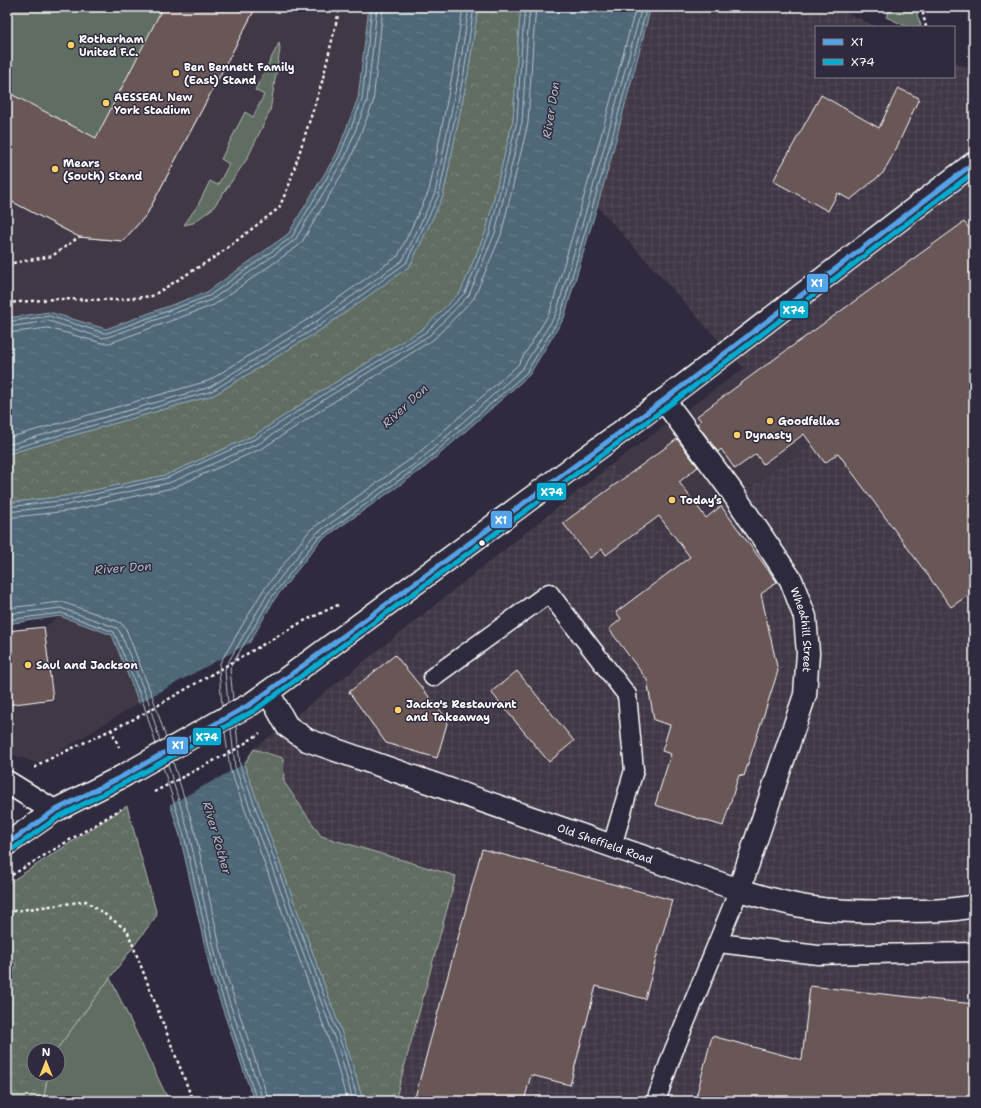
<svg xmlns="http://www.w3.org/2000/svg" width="981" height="1108" viewBox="0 0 981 1108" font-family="'Shantell Sans',sans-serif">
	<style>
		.built { fill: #403745 }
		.industrial { fill: url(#industrial-grid) }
		.green { fill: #606d62; stroke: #b0b6b0 }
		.forest { fill: url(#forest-crowns); stroke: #b0b6b0 }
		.water { fill: url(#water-ripples); stroke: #95a4af }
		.pier { fill: #2f2a3d }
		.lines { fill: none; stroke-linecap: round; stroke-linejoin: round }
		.shore { stroke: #b9c2c9; stroke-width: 1 }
		.building { fill: #695657; stroke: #fff }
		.service-casing { stroke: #fff; stroke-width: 21 }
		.minor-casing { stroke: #fff; stroke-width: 25 }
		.tertiary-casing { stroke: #fff; stroke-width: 25 }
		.primary-casing { stroke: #fff; stroke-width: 25 }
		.path { stroke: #fff; stroke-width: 2.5; stroke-dasharray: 3 3; stroke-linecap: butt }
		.service { stroke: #2f2a3d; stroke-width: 18 }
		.minor { stroke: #2f2a3d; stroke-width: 22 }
		.tertiary { stroke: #2f2a3d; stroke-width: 22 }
		.primary { stroke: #2f2a3d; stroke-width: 22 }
		.primary-bridge-casing { stroke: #fff; stroke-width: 25; stroke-linecap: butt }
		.primary-bridge { stroke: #2f2a3d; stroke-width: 22 }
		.bus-1-casing { stroke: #2f2a3d; stroke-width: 8 }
		.bus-2-casing { stroke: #2f2a3d; stroke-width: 8 }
		.bus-1 { stroke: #53a3e8; stroke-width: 5 }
		.bus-2 { stroke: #06acd0; stroke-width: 5 }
		.poi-dot { fill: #ffd166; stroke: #2f2a3d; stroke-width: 1.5 }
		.bus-dot { fill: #fff; stroke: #2f2a3d; stroke-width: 1.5 }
		.labels { text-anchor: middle; stroke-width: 3; stroke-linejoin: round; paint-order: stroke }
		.poi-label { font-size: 11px; font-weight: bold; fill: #fff; stroke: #2f2a3d; text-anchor: start }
		.street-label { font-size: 11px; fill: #fff; stroke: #2f2a3d }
		.water-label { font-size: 12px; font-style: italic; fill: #b0bbc3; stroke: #2f2a3d }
		.line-badge { stroke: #2f2a3d; stroke-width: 1.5 }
		.badge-label { font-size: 11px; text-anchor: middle; font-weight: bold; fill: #fff }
	</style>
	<defs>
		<pattern id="industrial-grid" width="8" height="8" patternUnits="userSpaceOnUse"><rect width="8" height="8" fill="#403745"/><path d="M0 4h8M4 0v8" fill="none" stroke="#534b58"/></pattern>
		<pattern id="forest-crowns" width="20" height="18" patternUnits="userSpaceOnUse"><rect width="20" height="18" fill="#606d62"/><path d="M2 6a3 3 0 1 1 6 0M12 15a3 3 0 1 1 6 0" fill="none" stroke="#78837a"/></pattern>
		<pattern id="water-ripples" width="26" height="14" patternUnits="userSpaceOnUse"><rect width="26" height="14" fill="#4f6779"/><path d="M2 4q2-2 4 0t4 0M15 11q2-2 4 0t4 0" fill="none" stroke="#697e8d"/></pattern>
	</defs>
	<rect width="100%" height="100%" fill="#2f2a3d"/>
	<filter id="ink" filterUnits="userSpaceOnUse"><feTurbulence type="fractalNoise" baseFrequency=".025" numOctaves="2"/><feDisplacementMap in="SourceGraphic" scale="8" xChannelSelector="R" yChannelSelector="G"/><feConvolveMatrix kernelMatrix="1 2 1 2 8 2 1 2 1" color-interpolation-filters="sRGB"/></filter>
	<g filter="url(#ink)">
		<!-- built -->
		<path class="built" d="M7,7h362l-11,91 -21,55 -48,81 -82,58 -101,37 -57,-17 -42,6z
			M744,368l7,8 27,24 33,44 -90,63 -51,38 -58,-81z
			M60,616l52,19 27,68 -100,61 -32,-11v-122l37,-4z"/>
		<!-- industrial -->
		<path class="industrial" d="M651,7h182l45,20h-62v50h138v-16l8,4 12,8v1028h-579l61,-225 -136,-40 -36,-54 -1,-24 -29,-9 358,-285 58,81 51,-38 90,-63 -32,-44 -7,5 -21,-29 -154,-170z"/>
		<!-- green -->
		<path class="green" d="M7,7h249l-109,207 -24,27 -44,-4 -72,-38z
			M891,7h30l-4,8 4,10 -1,2h-12l-22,-10z
			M279,43l1,6 -10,62 -23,48 -34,49 -20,15 -9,2 14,-20 12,-24 8,4 11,-21 -8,-5 24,-47 8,5 11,-22 -9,-5z
			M110,978l59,123h-126l5,-27h10v-24h-2z"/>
		<!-- forest -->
		<path class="forest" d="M478,7h43l-3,33 -5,80 -27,111 -25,60 -38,38 -97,59 -71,47 -89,40 -100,21 -59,7v-51l4,1 203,-58 108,-66 88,-63 33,-70 25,-122z
			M254,749l29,9 1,24 37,54 135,40 -61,225h-32l-15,-51 -104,-286z
			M127,806l30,109 -101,135h-22v24h14l-5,27h-36v-110l9,-27 -9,-6v-74z"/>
		<!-- water -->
		<path class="water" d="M369,7h109l-10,67 -25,122 -33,70 -88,63 -108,66 -203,58 -4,-1v-134l42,-6 57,17 101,-37 81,-58 49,-81 21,-55z
			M521,7h130l-44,166 -43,145 -35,57 -105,93 -104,73 -46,59 -40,70 10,94 104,286 15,51h-109l-42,-123 -32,-142 -41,-133 -27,-68 -52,-19 -53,8v-121l59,-7 100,-21 89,-40 71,-47 97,-59 38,-38 25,-60 27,-111 5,-80z"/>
		<!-- pier -->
		<path class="pier" d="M253,641l-17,29 9,85 -1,9 -75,41 -29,-93 -1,-9z"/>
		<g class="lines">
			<!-- shore -->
			<path class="shore" d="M7,322l42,-6 55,17h3l102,-37 83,-59 48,-82 22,-55 10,-93
				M7,327l42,-6 54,17 5,-1 103,-37 84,-60 50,-83 22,-56 10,-94
				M7,333l41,-5 54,15h8l104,-38 84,-59 4,-4 48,-82 23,-57 10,-96
				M7,437h4l197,-56 105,-65 85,-60 31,-65 24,-120 10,-64
				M7,443l4,1 199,-57 107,-66 86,-61 32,-67 24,-121 10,-65
				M7,448l4,1 201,-58 107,-65 87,-63 33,-68 25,-122 10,-66
				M7,507l60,-7 100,-22 90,-40 72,-47 97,-59 39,-39 25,-61 27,-111 5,-80 3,-34
				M7,512l60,-7 102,-22 91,-40 71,-48 99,-60 39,-40 26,-62 27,-111 5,-81 3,-34
				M7,518l61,-7 104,-23 91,-40 72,-47 99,-62 40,-41 27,-63 27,-112 5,-81 3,-35
				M7,608l55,-6 55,19 5,3 4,5 27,69 13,40
				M7,614l54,-6 56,20 3,4 28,68 12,41
				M7,620l54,-7 53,19 29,70 13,42
				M233,700l-3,-32 41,-70 46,-59 105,-75 104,-91 34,-56 43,-146 44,-164
				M228,703l-3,-32 1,-5 41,-71 47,-60 105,-74 103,-92 34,-55 42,-144 44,-163
				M222,706l-3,-35 1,-8 42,-71 48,-62 105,-74 103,-91 32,-53 42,-143 44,-162
				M236,726l4,39 104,286 14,50
				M231,729l4,38 105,286 13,48
				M225,732l5,37 104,285 13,47
				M173,762l22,70 31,142 41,121 1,6
				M168,765l21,69 31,141 42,122v4
				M163,767l21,68 32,142 41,124"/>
		</g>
		<!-- building -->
		<path class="building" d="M163,7h93l-109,207 -24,27 -44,-4 -72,-38v-107l89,46z
			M898,88l21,10 -23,51 -13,24 -33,27 -12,-7 -10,18 -55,-30 48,-86 58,33z
			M964,222l10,13v356l-23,16 -113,-154 -13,10 -21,-29 -41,30 -7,-10 -21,15 -14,-20 -3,3 -21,-28 4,-3 -4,-5 54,-40z
			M677,439l21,28 -19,15 27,36 15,-12 56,76 -16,12 17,77 -34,105 -5,-1 -16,51 -68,-21 16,-51 -9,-3 8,-26 -16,-5 -7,-40 -38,-51 12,-10 -5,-7 74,-55 -31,-41 -53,39 -4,-6 -12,9 -27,-35z
			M44,627l9,72 -46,6v-74z
			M395,655l53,65 -11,38 -51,-15 -37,-51z
			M517,671l57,70 -25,21 -58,-70z
			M482,849l190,51 -27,99 -49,-13 -26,99 -39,-10 -7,26h-110z
			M810,986l164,18v97h-279l17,-65 90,24z"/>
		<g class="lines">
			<!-- service casing -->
			<g class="service-casing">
				<path id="service" d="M433,677l116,-84 78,102 7,75 -22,76
					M719,943l99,12 156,-3
					M656,1101l16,-46 67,-165"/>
			</g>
			<!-- minor casing -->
			<g class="minor-casing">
				<g id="minor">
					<path id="s1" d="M664,400l66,89 61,91 14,37 3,36 -3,42 -66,195"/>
					<path d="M7,782l47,29"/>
				</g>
			</g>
			<!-- tertiary casing -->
			<g class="tertiary-casing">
				<path id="tertiary" d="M268,692l396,-292 310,-237"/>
			</g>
			<!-- primary casing -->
			<g class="primary-casing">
				<g id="primary">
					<path id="s2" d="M227,717l24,-13 17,-12 19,34 20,14 432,150c21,6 41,12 62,16 33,6 67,6 100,5 24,0 50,0 73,-5"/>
					<path d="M7,844l47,-33 69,-35"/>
				</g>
			</g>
			<!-- path -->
			<path class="path" d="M926,7l-3,7 3,13
				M7,264l45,-8 27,-19
				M7,303l47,-4 63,1 35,-4 66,-41 61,-47 10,-23 33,-103 18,-75
				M111,729l8,18
				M35,768l4,-4 97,-46 166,-96 36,-17
				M154,792l84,-44 22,-15
				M7,878l114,-69
				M7,912l79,-11 41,29 66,171"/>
			<!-- service -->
			<use href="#service" class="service"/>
			<!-- minor -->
			<use href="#minor" class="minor"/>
			<!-- tertiary -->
			<use href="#tertiary" class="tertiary"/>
			<!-- primary -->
			<use href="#primary" class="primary"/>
			<!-- primary-bridge casing -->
			<g class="primary-bridge-casing">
				<path id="primary-bridge" d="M123,776l104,-59"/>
			</g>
			<!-- primary-bridge -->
			<use href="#primary-bridge" class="primary-bridge"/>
			<!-- bus-1 casing -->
			<g class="bus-1-casing">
				<path id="bus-1" d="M7,844l47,-33 69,-35 128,-72 413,-304 310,-237"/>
			</g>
			<!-- bus-2 casing -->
			<g class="bus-2-casing">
				<path id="bus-2" d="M11,850l47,-33 68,-35 129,-72 413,-304 306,-234"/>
			</g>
			<!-- bus-1 -->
			<use href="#bus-1" class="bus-1"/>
			<!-- bus-2 -->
			<use href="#bus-2" class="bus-2"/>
		</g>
	</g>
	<!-- markers -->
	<g class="poi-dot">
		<circle cx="71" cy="45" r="4"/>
		<circle cx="176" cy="73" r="4"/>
		<circle cx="106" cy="103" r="4"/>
		<circle cx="55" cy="169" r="4"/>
		<circle cx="770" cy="421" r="4"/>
		<circle cx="737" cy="435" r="4"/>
		<circle cx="672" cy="500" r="4"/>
		<circle cx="28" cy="665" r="4"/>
		<circle cx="398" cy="710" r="4"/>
	</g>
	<circle class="bus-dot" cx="482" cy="543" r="3.5"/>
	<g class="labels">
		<!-- poi labels -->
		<g class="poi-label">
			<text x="79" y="43">Rotherham<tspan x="79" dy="13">United F.C.</tspan></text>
			<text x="184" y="71">Ben Bennett Family<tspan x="184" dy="13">(East) Stand</tspan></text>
			<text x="114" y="101">AESSEAL New<tspan x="114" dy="13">York Stadium</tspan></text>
			<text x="63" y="167">Mears<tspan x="63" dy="13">(South) Stand</tspan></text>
			<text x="778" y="425">Goodfellas</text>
			<text x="745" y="439">Dynasty</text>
			<text x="680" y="504">Today’s</text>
			<text x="36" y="669">Saul and Jackson</text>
			<text x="406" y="708">Jacko's Restaurant<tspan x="406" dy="13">and Takeaway</tspan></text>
		</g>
		<!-- street labels -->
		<g class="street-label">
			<text dy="4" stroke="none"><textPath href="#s1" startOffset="272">Wheathill Street</textPath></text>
			<text dy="4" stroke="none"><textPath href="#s2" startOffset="427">Old Sheffield Road</textPath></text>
		</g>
		<!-- water labels -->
		<g class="water-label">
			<text transform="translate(551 110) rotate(-81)" y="4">River Don</text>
			<text transform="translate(405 406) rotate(-43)" y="4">River Don</text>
			<text transform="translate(123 568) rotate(-4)" y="4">River Don</text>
			<text transform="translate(217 838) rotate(74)" y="4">River Rother</text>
		</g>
	</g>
	<g class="line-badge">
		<rect x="806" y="273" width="23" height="20" rx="4" fill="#53a3e8"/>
		<rect x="779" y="300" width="30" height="19" rx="4" fill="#06acd0"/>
		<rect x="536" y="482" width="31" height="19" rx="4" fill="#06acd0"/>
		<rect x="490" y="510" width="23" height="19" rx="4" fill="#53a3e8"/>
		<rect x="192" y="727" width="30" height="19" rx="4" fill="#06acd0"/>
		<rect x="166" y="736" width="23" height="19" rx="4" fill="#53a3e8"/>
	</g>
	<g class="badge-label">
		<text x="817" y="287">X1</text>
		<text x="794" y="314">X74</text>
		<text x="552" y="496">X74</text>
		<text x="501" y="524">X1</text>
		<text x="207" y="741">X74</text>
		<text x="178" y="749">X1</text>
	</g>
	<!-- margin -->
	<rect width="981" height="1108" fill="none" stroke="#2f2a3d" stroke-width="24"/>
	<rect x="12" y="12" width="957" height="1084" fill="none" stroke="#fff" stroke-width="1.5" filter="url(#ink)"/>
	<!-- legend -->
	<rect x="815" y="26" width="140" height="52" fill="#2f2a3d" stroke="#827f8b"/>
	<rect x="823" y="39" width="20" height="6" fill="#53a3e8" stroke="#827f8b"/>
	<text x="851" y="46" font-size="12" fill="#ffffff">X1</text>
	<rect x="823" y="59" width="20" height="6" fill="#06acd0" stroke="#827f8b"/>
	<text x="851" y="66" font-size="12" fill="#ffffff">X74</text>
	<!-- north arrow -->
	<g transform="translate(46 1062)"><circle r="19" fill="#2f2a3d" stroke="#827f8b"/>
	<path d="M0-3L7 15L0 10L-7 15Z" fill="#ffd166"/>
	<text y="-6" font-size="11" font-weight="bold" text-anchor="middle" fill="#ffffff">N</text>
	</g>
</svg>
